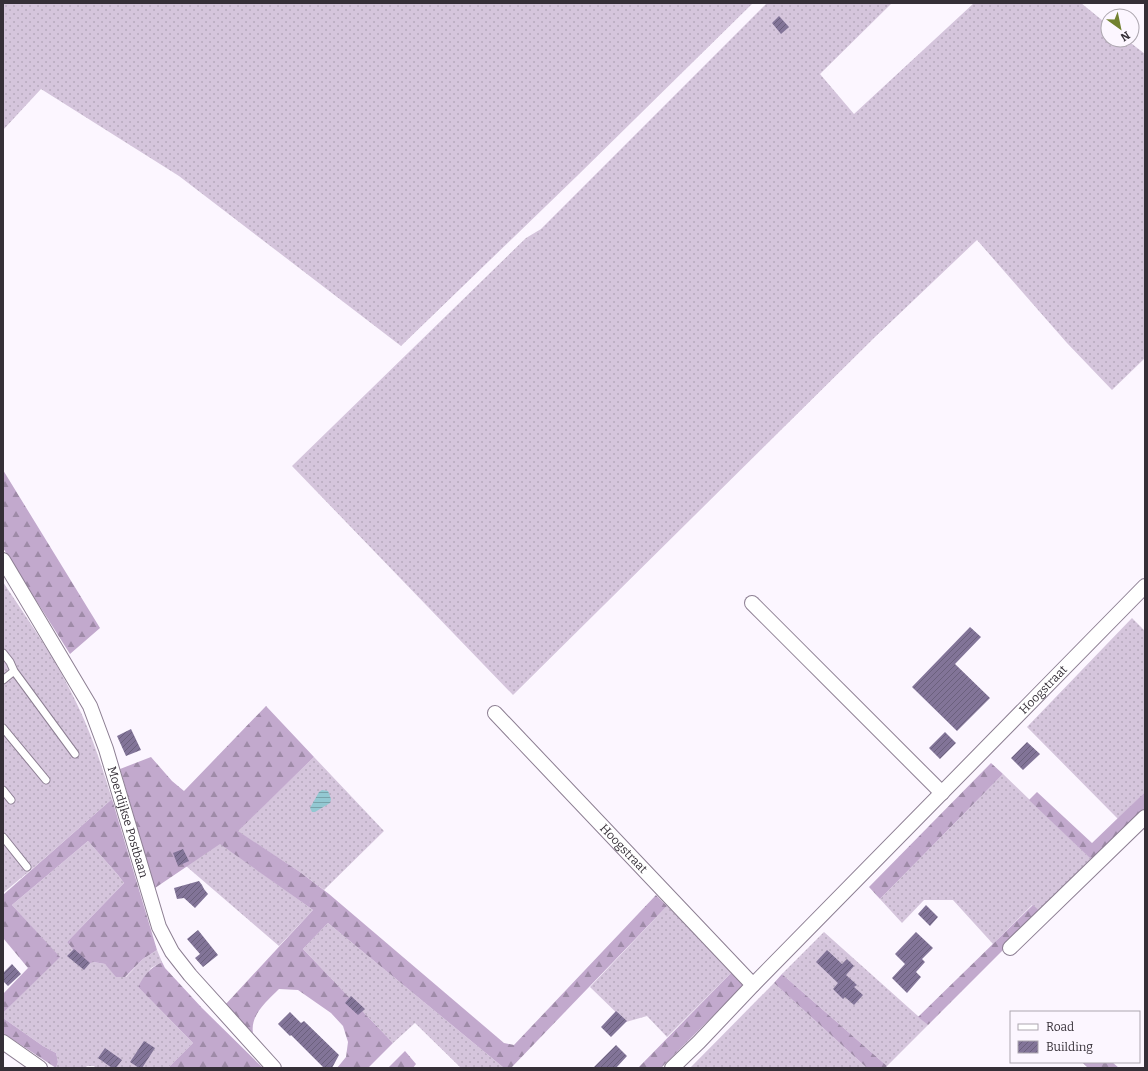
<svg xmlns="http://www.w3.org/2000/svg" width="1148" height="1071" viewBox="0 0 1148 1071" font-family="Bitter,serif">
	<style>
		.grass { fill: url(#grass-dots) }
		.forest { fill: url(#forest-firs) }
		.water { fill: url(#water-rules) }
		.building { fill: url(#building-hatch) }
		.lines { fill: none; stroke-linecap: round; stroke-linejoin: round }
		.lane-casing { stroke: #8c7e92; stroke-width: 9 }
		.street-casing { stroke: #8c7e92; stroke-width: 16 }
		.lane { stroke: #fff; stroke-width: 7 }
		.street { stroke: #fff; stroke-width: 14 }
		.labels { text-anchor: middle; stroke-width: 3; stroke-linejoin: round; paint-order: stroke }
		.street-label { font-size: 12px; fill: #352f37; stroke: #fcf6ff }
	</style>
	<defs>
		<pattern id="grass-dots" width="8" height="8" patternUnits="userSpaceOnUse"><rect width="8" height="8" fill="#d5c5dc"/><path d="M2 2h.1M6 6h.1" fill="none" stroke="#b7aabd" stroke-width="1.8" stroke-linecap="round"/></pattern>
		<pattern id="forest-firs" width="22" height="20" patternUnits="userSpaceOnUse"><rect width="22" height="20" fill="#c2a9cd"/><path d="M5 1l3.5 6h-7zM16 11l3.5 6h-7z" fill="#9e8aa7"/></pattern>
		<pattern id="water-rules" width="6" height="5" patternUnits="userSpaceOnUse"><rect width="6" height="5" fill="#93c8d2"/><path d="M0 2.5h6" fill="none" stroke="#79a3ab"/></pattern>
		<pattern id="building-hatch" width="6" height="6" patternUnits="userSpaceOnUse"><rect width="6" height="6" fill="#827498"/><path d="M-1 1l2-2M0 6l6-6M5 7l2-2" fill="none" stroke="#6b607d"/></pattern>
	</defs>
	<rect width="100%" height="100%" fill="#fcf6ff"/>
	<!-- grass -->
	<path class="grass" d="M3,3h750l-176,173 -176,170 -222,-170 -138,-87 -38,41z
		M767,3h125l-72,71 34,40 120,-111h107l27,22v15h19l18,14v304l-33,32 -45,-47 -90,-103 -102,97 -362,358 -221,-229 234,-228 15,-9z
		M3,582c26,39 54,79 74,122 15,31 25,63 35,95l-74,65 -35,29z
		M1132,618l13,13v161l-27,27 -91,-92z
		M314,757l70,74 -60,59 -24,-18 -63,-41z
		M1003,774l92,89 -54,49 -9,-7 -39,39 -40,-44h-29l-22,23 -22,-24z
		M88,841l30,34 6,8 -57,59 26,20 12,2 21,13 17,-18 14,-9 5,12 -11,6 -13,19 55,56 -25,25h-72l-2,-2h-7l-2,2h-29l2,-6 -2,-9 -13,-7 -40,-28v-5l56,-56 -47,-52z
		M220,843l93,67 -34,36 -93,-80z
		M667,906l65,66 -65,65 -20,-21 -21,6 -36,-35z
		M328,923l176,145h-43l-46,-45 -22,20 -90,-94z
		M824,932l104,93 -41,41 -105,-92z
		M774,983l93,85h-177z"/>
	<!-- forest -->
	<path class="forest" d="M3,470l97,158 -30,26 -67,-106z
		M266,706l48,51 -76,74 62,41 29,22 175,149 10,2 142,-150 11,11 -156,162h-7l-176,-145 -25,26 90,94 -25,25h-31l9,-11 2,-15 -5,-16 -12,-13 -33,-23 -19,-1c-12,12 -29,26 -26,44l-28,-28 88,-95 -93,-66 -65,44 -35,-119 31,-12 21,24 12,10z
		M991,763l12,11 -123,125 -11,-12z
		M1037,792l55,51 53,-51v20l-50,51 -66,-63z
		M112,799l45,151 -14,9 -18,18h-9l-11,-13 -12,-2 -7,3 -19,-23 57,-59 -6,-8 -30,-34 -76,64 48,52 -57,56v-19l25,-26 -25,-30v-43z
		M1033,905l8,7 -113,113 -10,-8z
		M162,962l3,6 37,40 61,60h-95l25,-25 -55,-56c7,-13 11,-18 24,-25z
		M732,972l13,12 -84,84h-23z
		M782,974l105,92 -2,2h-18l-93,-85z
		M3,1018l40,28 13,7 2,9 -2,6 -53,-35z
		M405,1051l11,13 -3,4h-25z
		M1082,1062h30l7,6h-31z"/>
	<!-- water -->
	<path class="water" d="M322,790l6,1 3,8 -1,4 -15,9h-3l-2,-4 9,-16z"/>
	<!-- building -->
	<path class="building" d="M779,16l10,11 -8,7 -9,-11z
		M970,627l11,10 -26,27 35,34 -33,33 -45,-44z
		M131,729l10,21 -15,6 -9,-20z
		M945,732l11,11 -16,16 -11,-11z
		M1027,742l13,12 -17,16 -12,-12z
		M183,849l6,12 -11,5 -5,-13z
		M199,881l3,4 2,4 4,5 -13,14 -11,-10 -7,1 -3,-11z
		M926,905l12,12 -8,9 -12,-12z
		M198,930l20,25 -15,12 -8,-9 5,-4 -13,-15z
		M916,932l17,16 -11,11 3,3 -9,10 5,5 -14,16 -15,-15 13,-14 -10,-10z
		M74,949l16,14 -6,7 -17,-14z
		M827,950l15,14 5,-5 7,7 -8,9 11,10 -3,2 9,8 -9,10 -9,-8 -2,2 -10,-10 5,-6 -22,-21z
		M12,964l9,10 -13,12 -5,-5v-8z
		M351,996l14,13 -7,6 -13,-12z
		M616,1011l11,10 -16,16 -10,-10z
		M290,1012l11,11 3,-2 35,34 -7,13h-8l-33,-33 -1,1 -12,-12z
		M144,1041l11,7 -13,20h-3l-9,-6z
		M616,1045l11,11 -11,12h-23z
		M105,1048l17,12 -6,8h-4l-14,-10z"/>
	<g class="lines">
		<!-- lane casing -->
		<g class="lane-casing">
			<path id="lane" d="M3,653l7,9 4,9 -11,9
				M14,671l61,83
				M3,728l43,52
				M3,790l8,10
				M3,837l24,30"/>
		</g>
		<!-- street casing -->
		<g class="street-casing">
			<g id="street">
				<path id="s1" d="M3,560l87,146 16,43 53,178 13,25 18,23 84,93"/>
				<path d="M752,603l190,190"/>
				<path id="s2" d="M495,713l258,272"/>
				<path d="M1010,948l135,-131"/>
				<path d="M3,1042l37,26"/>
				<path id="s3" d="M672,1068l27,-26 54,-57 392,-399"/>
			</g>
		</g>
		<!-- lane -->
		<use href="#lane" class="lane"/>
		<!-- street -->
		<use href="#street" class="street"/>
	</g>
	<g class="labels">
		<!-- street labels -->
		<g class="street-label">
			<text dy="4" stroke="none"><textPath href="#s3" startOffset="530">Hoogstraat</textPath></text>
			<text dy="4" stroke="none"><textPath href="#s1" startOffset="292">Moerdijkse Postbaan</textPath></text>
			<text dy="4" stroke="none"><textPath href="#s2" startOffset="187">Hoogstraat</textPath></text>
		</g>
	</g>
	<!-- border -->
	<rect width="1148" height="1071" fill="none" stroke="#352f37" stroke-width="8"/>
	<!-- legend -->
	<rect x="1010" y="1011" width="130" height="52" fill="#fcf6ff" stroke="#aca6af"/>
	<rect x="1018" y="1024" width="20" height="6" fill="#ffffff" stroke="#aca6af"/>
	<text x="1046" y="1031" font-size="12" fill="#352f37">Road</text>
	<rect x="1018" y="1041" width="20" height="12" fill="url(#building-hatch)" stroke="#aca6af"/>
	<text x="1046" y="1051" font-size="12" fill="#352f37">Building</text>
	<!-- north arrow -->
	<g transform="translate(1120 28) rotate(147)"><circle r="19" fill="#fcf6ff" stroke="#aca6af"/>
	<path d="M0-3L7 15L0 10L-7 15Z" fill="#72812f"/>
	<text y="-6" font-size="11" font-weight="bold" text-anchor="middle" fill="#352f37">N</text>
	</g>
</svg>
